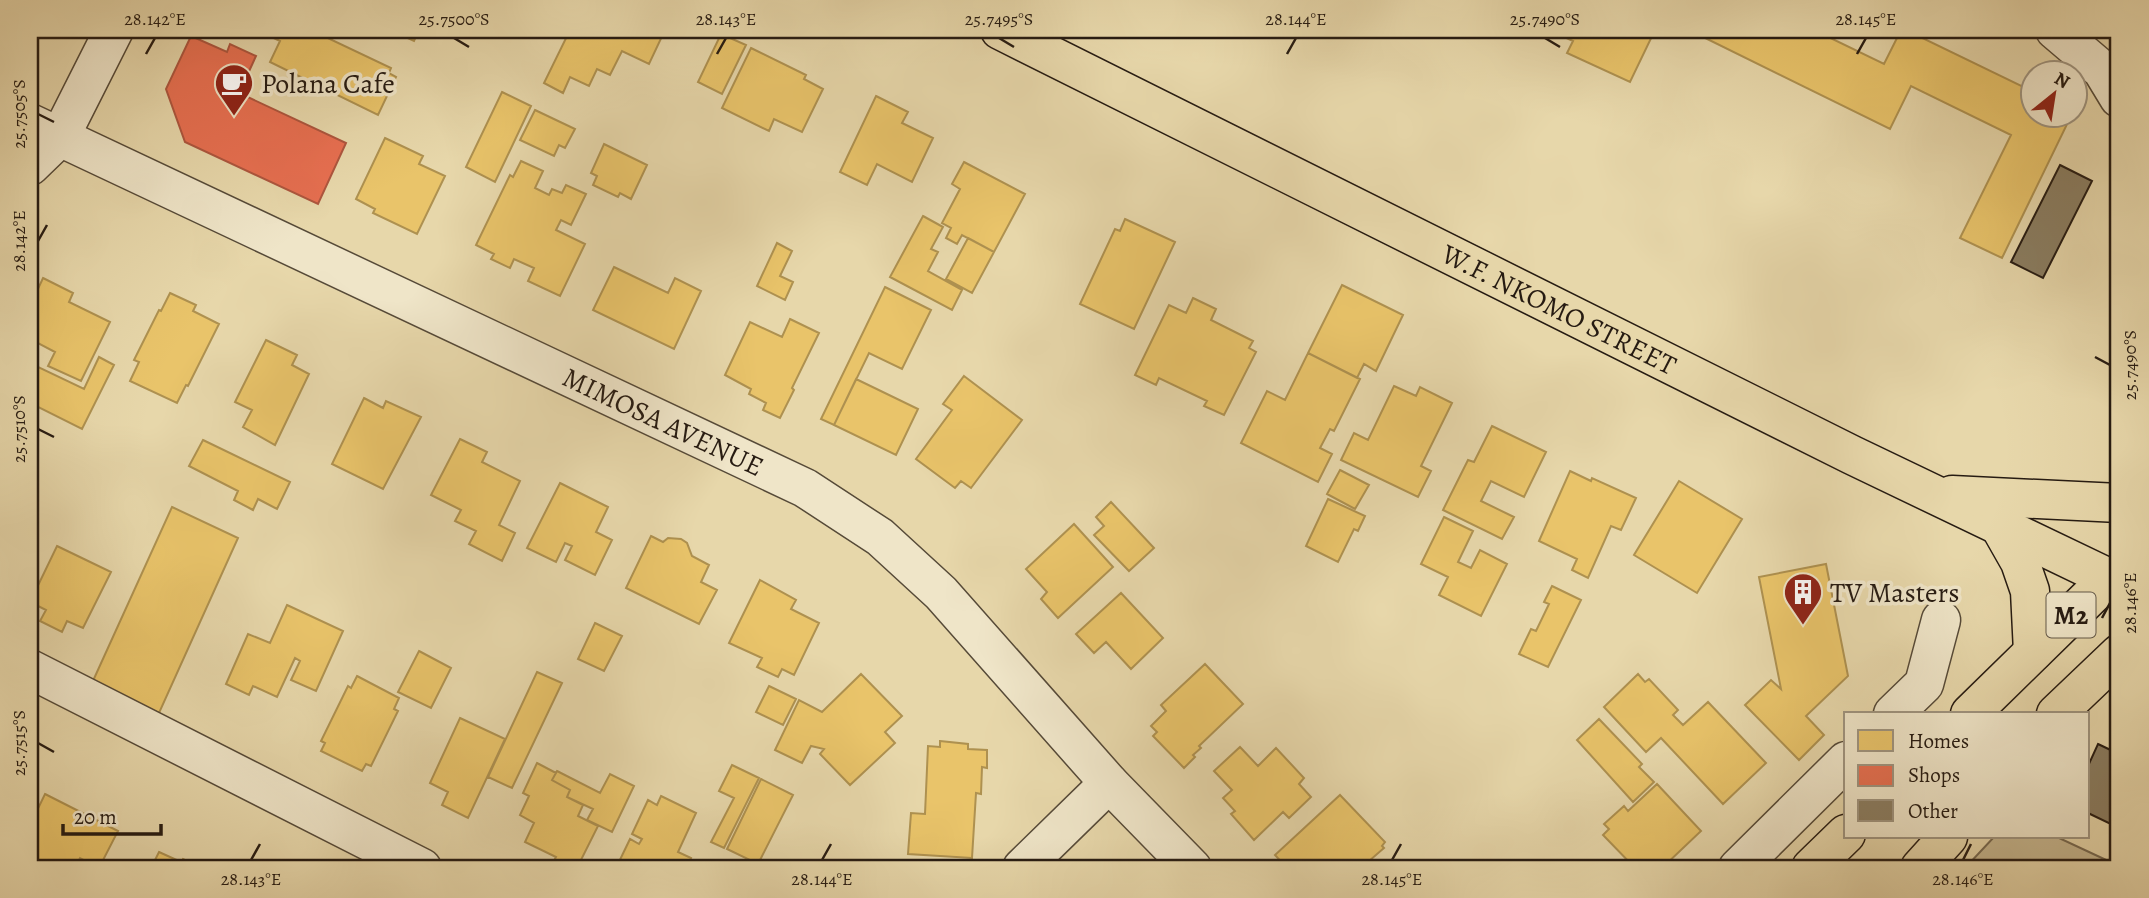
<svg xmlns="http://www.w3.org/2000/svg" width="2149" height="898" viewBox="0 0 2149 898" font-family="Alegreya,serif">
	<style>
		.green { fill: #c6b790; stroke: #766951; stroke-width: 2 }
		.homes { fill: #e9c46a; stroke: #ae9150; stroke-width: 2 }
		.shops { fill: #e76f51; stroke: #ad563e; stroke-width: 2 }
		.building { fill: #8a7d61; stroke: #261b12; stroke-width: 2 }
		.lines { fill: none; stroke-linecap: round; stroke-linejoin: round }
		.minor-casing { stroke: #564a38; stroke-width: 41 }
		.major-casing { stroke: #261b12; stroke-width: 41 }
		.minor { stroke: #efe5c8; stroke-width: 38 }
		.major { stroke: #e7d7aa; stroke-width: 38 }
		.ticks { fill: none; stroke: #261b12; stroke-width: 2.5 }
		.labels { text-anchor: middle; stroke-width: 7; stroke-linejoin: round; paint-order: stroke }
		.shield { fill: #efe5c8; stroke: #625849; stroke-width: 2 }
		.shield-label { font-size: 26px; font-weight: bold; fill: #261b12 }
		.poi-label { font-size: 28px; fill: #261b12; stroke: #efe5c8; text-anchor: start }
		.street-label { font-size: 28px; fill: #261b12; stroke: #efe5c8 }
		.neatline { fill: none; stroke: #261b12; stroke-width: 2.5 }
		.ticks-label { font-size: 18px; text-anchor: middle; fill: #261b12 }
	</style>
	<rect width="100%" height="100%" fill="#e7d7aa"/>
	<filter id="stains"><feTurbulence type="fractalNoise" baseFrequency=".00286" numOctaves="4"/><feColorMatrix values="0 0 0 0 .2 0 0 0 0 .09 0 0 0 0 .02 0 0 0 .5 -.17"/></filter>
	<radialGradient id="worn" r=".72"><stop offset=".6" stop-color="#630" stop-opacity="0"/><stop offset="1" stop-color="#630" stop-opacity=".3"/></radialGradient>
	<!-- green -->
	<path class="green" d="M1994,837h63l62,29v2h-154z"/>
	<!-- homes -->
	<path class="homes" d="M257,30h39l6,3 1,-3h8l80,38 -2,5 7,4 -18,38 -108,-53 10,-21z
		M390,30h29l-5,11z
		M570,30h95l-16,34 -27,-13 -12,24 -13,-6 -8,17 -19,-9 -7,16 -19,-10z
		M1549,30h106l-25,52 -63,-29 6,-12z
		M1689,30h125l70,34 17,-34h5l128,62v24h37l-69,142 -42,-20 51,-103 -100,-49 -21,43z
		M721,34l25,11 -24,49 -24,-12z
		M751,48l55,27 -2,4 19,10 -21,43 -28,-13 -5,12 -47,-23z
		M502,92l29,14 -36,76 -29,-15z
		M876,96l32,16 -6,11 31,15 -21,44 -35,-18 -10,21 -27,-13z
		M535,110l40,19 -10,19 -6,-3 -5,11 -34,-16z
		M385,138l38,18 -4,8 26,12 -28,58 -44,-21 2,-4 -19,-10z
		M604,144l43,21 -16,34 -11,-6 -2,4 -25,-12 4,-9 -6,-3z
		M521,161l22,10 -8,17 14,7 3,-6 10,4 4,-8 20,9 -15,31 -10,-5 -5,10 29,14 -25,52 -32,-15 6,-13 -20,-9 -4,9 -19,-9 3,-5 -18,-9 34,-70 3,2z
		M964,162l61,32 -31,58 -32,-17 -5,9 -11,-6 5,-10 -9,-5 18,-34 -8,-5z
		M923,216l20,11 -12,22 7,3 -10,19 34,19 -10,20 -62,-33z
		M1125,219l50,23 -41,87 -54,-25 35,-75 5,2z
		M968,238l26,14 -22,41 -26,-14z
		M777,243l15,8 -12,25 13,6 -8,18 -28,-14z
		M614,267l54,26 7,-15 26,13 -27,58 -81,-39z
		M43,278l30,15 -4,9 41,20 -29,59 -33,-15 7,-14 -25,-13v-33z
		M1342,285l61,30 -27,56 -12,-7 -7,14 -49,-25z
		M885,287l46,23 -29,59 -33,-16 -35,72 -13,-6z
		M170,293l26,12 -3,6 26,13 -31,62 -2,-1 -9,18 -47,-22 9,-19 -5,-2 25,-50 2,1z
		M1193,298l23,11 -5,11 42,21 -4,7 7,4 -32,63 -20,-9 3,-5 -48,-23 -3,7 -21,-10 34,-70 17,8z
		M790,319l29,14 -27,55 2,2 -14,28 -17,-8 3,-7 -17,-9 2,-5 -26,-14 25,-53 32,15z
		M266,340l31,15 -5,10 17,9 -34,71 -32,-18 9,-17 -17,-8z
		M1308,353l52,26 -26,52 -4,-2 -10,19 12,6 -14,28 -77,-39 26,-52 18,9z
		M99,357l15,8 -32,64 -52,-26v-34l2,-5 52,25z
		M964,376l58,44 -51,68 -10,-7 -6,7 -39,-29 36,-49 -9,-6z
		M856,379l62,30 -22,46 -62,-30z
		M1394,386l22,10 4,-9 32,16 -31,63 10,5 -13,26 -77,-37 13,-27 14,7z
		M364,398l19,10 3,-7 35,16 -38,72 -51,-25z
		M1492,426l54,26 -22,45 -33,-16 -10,20 33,16 -12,22 -59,-29 25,-50 6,2z
		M460,439l27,13 -5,10 38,19 -21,44 16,8 -13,28 -33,-17 7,-13 -21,-10 6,-11 -30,-15z
		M203,440l87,42 -13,27 -19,-10 -5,11 -19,-10 4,-9 -49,-25z
		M1340,470l29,15 -14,24 -28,-15z
		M1570,471l21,10 1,-3 44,20 -15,32 -10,-4 -23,52 -16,-8 5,-11 -38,-18z
		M1679,481l63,38 -45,74 -63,-38z
		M560,483l48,24 -12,25 16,8 -17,35 -30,-15 7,-14 -7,-3 -9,19 -29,-14z
		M1328,499l37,17 -7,15 -4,-2 -16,33 -32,-16z
		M1111,502l43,46 -25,23 -35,-36 10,-9 -8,-9z
		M172,507l66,31 -79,175 -67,-30z
		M1444,517l29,14 -15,31 13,6 9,-18 27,14 -26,52 -42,-21 9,-18 -27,-13z
		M1074,524l39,43 -55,51 -17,-19 6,-7 -21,-23z
		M651,536l12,6 5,-4 13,1 6,4 5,13 17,9 -8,17 16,8 -18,34 -73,-36z
		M57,546l54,26 -28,56 -16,-7 -5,11 -22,-11 6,-11 -16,-8z
		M1826,564l22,112 -42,40 18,19 -25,25 -54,-55 26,-25 10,9 -22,-112z
		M760,580l36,20 -5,9 28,14 -25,52 -12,-6 -4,8 -21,-10 5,-9 -33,-15z
		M1552,586l29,14 -33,67 -29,-13 12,-25 5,2 13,-27 -5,-2z
		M1121,593l42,45 -32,31 -25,-27 -12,11 -18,-19z
		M287,605l56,26 -27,60 -25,-11 9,-19 -5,-3 -18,39 -24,-11 -4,9 -23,-11 22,-50 22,9z
		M595,623l27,13 -18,35 -26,-12z
		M419,651l32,17 -20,40 -33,-16z
		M1205,664l38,40 -44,42 2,2 -8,7 2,2 -11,11 -31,-32 4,-4 -6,-6 15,-15 -5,-6z
		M537,672l25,11 -50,105 -24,-11z
		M861,674l41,42 -17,16 10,11 -45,42 -30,-31 4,-5 -13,-3 -9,17 -27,-13 24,-50 23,12z
		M1638,674l7,8 4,-3 29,31 -5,5 10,10 25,-23 58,61 -43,41 -62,-66 -15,14 -42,-45z
		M357,676l42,22 -5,11 4,2 -27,55 -5,-2 -4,7 -41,-20 4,-8 -4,-2 27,-55 3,2z
		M769,686l27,13 -13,26 -27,-13z
		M460,718l45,21 -37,79 -26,-13 6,-13 -18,-9z
		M1599,719l43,45 -3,3 15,15 -21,20 -56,-62z
		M940,741l28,3v5l19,1v18l-5,-1 -1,27 -5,-1 -4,65 -64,-4 3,-41 14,1 3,-68 12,1z
		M1240,747l18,19 18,-18 28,30 -5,6 12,13 -22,21 -6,-6 -29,28 -23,-26 4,-3 -12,-13 9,-8 -18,-19z
		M537,763l19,10 -4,7 18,10 -3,7 16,8 -5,11 20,10 -18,36 -2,-1 -4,7h-24l6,-11 -31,-15 9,-19 -14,-8 9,-19 -6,-3z
		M732,765l27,13 -35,70 -13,-6 23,-44 -15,-7z
		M557,771l43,22 10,-19 24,12 -22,46 -25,-12 6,-11 -26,-12 3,-7 -18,-10z
		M761,779l32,16 -35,69 -31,-15z
		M1657,784l44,47 -39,37 -3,-4 -4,4h-20l-32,-33 6,-6 -5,-5 20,-18 4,5z
		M45,794l73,37 -19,37 -19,-10 -5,10h-45v-43z
		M1340,795l45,47 -3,4 2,2 -23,20 -10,-8 -9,8h-25l-8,-7 -8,7h-14l-12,-13z
		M661,796l35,17 -18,39 13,6 -5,10h-70l14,-29 9,5 3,-5 -10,-5 16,-34 9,5z
		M159,852l22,10 2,-3 19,9h-51z"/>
	<!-- shops -->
	<path class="shops" d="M191,36l36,16 3,-8 26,12 -17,37 107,50 -28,61 -133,-62 -19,-53z"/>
	<!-- building -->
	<path class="building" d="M2060,165l32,16 -49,97 -32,-16z
		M2098,744l21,10v74l-31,-15v-47z"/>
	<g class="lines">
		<!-- minor casing -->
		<g class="minor-casing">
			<g id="minor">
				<path d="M2055,30l47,40 17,28"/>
				<path id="s1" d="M30,123l775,365 75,49 61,56 168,190 83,85"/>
				<path d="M30,166l30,-29 54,-107"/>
				<path d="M30,669l392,199"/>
				<path d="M1893,714l31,-30 17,-64"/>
				<path d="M1022,868l87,-85"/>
				<path d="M1738,868l108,-107"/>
			</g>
		</g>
		<!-- major casing -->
		<g class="major-casing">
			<g id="major">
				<path id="s2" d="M1000,30l852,425 267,128"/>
				<path d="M1952,495l167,8"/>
				<path d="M1999,525l21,37 10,29 3,61"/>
				<path d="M1970,714l139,-136"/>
				<path d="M2056,714l63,-60"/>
				<path d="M1811,868l35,-34"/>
				<path d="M1920,868l28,-31"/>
			</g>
		</g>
		<!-- minor -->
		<use href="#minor" class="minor"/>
		<!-- major -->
		<use href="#major" class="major"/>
	</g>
	<!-- ticks -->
	<path class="ticks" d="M454,38l15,9M999,38l15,9M1545,38l15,9M146,54l9,-16M717,54l9,-16M1287,54l9,-16M1857,54l9,-16M38,114l16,8M38,241l9,-16M2095,357l15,8M38,429l16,8M2102,618l8,-15M38,743l16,9M251,860l9,-16M822,860l9,-16M1392,860l9,-16M1963,860l8,-16"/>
	<!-- icons -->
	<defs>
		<g id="cafe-pin" transform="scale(2.0125)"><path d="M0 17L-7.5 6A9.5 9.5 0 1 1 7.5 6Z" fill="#8f2418" stroke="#efe5c8"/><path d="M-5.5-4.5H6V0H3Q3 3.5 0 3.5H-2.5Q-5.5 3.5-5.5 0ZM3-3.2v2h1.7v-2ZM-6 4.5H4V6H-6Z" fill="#fff"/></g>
		<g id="building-pin" transform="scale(2.0125)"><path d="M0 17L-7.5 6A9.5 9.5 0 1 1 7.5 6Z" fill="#8f2418" stroke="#efe5c8"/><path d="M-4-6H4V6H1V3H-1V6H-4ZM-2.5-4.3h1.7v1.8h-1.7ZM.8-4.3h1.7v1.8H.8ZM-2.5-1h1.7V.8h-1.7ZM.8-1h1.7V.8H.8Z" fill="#fff"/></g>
	</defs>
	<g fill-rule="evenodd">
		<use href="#cafe-pin" x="234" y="83"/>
		<use href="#building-pin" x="1803" y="592"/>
	</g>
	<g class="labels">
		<!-- shield labels -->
		<rect class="shield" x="2046.5" y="592.5" width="49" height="45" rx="5"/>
		<g class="shield-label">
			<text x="2071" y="624">M2</text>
		</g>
		<!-- poi labels -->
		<g class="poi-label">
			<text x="261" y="93">Polana Cafe</text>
			<text x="1830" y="602">TV Masters</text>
		</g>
		<!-- street labels -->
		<g class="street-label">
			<text dy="10" stroke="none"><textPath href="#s2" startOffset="625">W.F. NKOMO STREET</textPath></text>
			<text dy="10" stroke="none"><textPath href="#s1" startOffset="700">MIMOSA AVENUE</textPath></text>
		</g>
	</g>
	<!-- margin -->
	<rect width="2149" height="898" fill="none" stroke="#e7d7aa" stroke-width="77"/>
	<!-- legend -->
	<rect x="1844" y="712" width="245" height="126" fill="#efe5c8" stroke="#9f947f" stroke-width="2"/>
	<rect x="1858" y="730" width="35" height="21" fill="#e9c46a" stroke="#9f947f" stroke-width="2"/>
	<text x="1908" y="748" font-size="21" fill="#261b12">Homes</text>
	<rect x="1858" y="765" width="35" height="21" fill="#e76f51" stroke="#9f947f" stroke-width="2"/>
	<text x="1908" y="782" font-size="21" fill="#261b12">Shops</text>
	<rect x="1858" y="800" width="35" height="21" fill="#8a7d61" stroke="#9f947f" stroke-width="2"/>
	<text x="1908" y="818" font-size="21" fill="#261b12">Other</text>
	<!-- north arrow -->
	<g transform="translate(2054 94) rotate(30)"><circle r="33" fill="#efe5c8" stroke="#9f947f" stroke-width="2"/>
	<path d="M0-5L12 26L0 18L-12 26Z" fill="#8f2418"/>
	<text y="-10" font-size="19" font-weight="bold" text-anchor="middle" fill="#261b12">N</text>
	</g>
	<!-- scale -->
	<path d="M63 824v10h98v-10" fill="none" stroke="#261b12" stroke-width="3.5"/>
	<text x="74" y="824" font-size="21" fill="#261b12" stroke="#efe5c8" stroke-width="5" paint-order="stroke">20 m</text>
	<rect x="38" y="38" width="2072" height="822" class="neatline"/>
	<g class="ticks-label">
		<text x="155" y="25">28.142°E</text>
		<text x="454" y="25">25.7500°S</text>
		<text x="726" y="25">28.143°E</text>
		<text x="999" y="25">25.7495°S</text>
		<text x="1296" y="25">28.144°E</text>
		<text x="1545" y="25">25.7490°S</text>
		<text x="1866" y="25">28.145°E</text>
		<text transform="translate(19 114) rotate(-90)" y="6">25.7505°S</text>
		<text transform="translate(19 241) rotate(-90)" y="6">28.142°E</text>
		<text transform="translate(2130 365) rotate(-90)" y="6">25.7490°S</text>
		<text transform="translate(19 429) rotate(-90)" y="6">25.7510°S</text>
		<text transform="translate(2130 603) rotate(-90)" y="6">28.146°E</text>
		<text transform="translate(19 743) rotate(-90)" y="6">25.7515°S</text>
		<text x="251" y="885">28.143°E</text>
		<text x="822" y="885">28.144°E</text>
		<text x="1392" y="885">28.145°E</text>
		<text x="1963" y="885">28.146°E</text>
	</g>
	<rect width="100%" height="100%" filter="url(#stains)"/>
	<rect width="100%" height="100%" fill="url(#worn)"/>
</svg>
